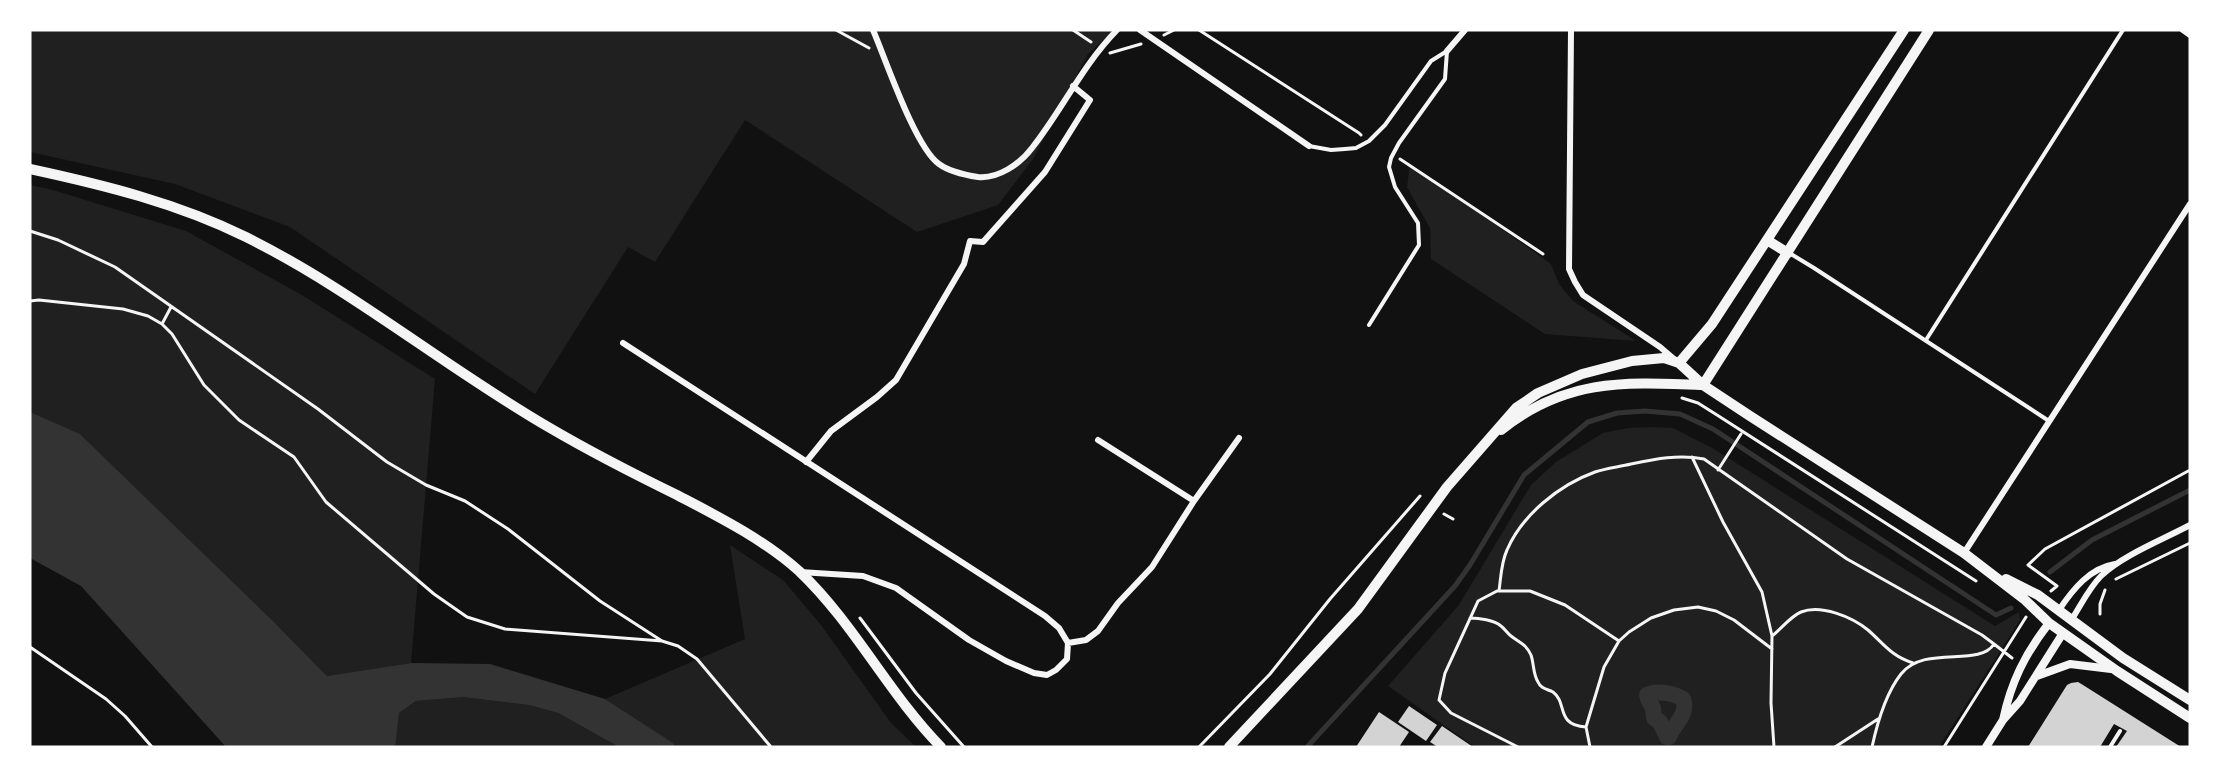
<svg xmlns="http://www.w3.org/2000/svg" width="2220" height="777" viewBox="0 0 2220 777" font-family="'PT Sans Narrow',sans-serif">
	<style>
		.green { fill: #202020 }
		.water { fill: #333 }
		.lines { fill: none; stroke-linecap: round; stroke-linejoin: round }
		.stream { stroke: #333; stroke-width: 5 }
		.canal { stroke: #333; stroke-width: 16 }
		.building { fill: #d3d3d3 }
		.path { stroke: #f5f5f5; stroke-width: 3 }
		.service { stroke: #f5f5f5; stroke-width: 4 }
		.minor { stroke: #f5f5f5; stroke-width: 6 }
		.tertiary { stroke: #f5f5f5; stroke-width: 8 }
		.secondary { stroke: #f5f5f5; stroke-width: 10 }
		.primary { stroke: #f5f5f5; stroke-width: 10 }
	</style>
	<rect width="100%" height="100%" fill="#111"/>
	<!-- green -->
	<path class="green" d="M30,30h1084l-26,24 -55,105 -35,46 -81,27 -172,-112 -90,142 -27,-15 -93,147 -245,-167 -115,-43 -145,-32z
		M1410,164l141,100 8,20 14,17 63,40 -91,-7 -114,-75 -1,-31 -23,-41z
		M30,185l23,5 133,41 116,64 133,84 -24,284 -84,13 -54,-55 -193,-187 -50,-22z
		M1653,427l20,1 41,21 281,177 24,-14 1,8 -81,127h-464l-87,-61 71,-81 72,-120 25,-23 47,-29 25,-5z
		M730,545l53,35 38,45 70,98 25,24h-241l-3,-4 -67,-44 140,-60z
		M463,697l66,8 29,8 61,34 -225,-1 5,-33 17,-12z"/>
	<!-- water -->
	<path class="water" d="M30,412l50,22 193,187 54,55 84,-13 79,1 115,35 68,44 2,4h-56l-61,-34 -29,-8 -66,-8 -47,4 -17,12 -4,34h-169l-145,-161 -51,-28z"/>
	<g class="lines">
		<!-- stream -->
		<path class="stream" d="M2050,572l42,-32 98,-50
			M1307,747l148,-161 15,-21 54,-90 64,-53 29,-9 28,-2 35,3 33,15 283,186 15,-7"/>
		<!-- canal -->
		<path class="canal" d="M1647,695c10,-5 27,-2 36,4 6,15 -9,25 -14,38h-2l-7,-15 -6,-4 -1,-10 -5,-9"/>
	</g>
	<!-- building -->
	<path class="building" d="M2078,682l5,3 98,62h-65l11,-16 -13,-7 -14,23h-72l39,-62 4,-2z
		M1409,706l28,19 -11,16 -28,-19z
		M1379,712l30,20 -10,15h-43z
		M1442,726l31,21h-35l-8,-5z"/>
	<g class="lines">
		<!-- path -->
		<path class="path" d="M836,30l33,18
			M1073,30l18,12
			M1199,30l160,103 2,2
			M1164,35l10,-5
			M1110,53l31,-9
			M1400,159l143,95
			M30,231l28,9 57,27 203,142 69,53 39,23 39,16 43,28 92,72 62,40 16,5 19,13 74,88
			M30,301l9,-1 84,9 25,7 14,8 10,10 32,51 35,35 55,37 32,45 108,92 33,23 38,12 157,12
			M162,324l9,-17
			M1682,398l16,5 19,12 259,166
			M1692,457l31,65 39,70 10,44 -1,67 3,44
			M1718,470l23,-36
			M1444,514l9,5
			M2116,579l74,-36
			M1499,591c2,-14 2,-28 8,-41 15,-35 52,-65 88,-78 11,-4 24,-5 36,-8 24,-5 48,-10 73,-5l143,100 135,76 12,9c-15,24 -69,0 -93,30 -15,19 -24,50 -29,73
			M2051,591l6,-5 -29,-21 17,-16 145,-79
			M2100,614v-10l5,-14
			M860,618l56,75 48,54
			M1470,618c9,0 24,2 31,8 4,3 6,7 10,10 9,7 15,8 20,19 3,9 2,19 7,27 3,7 9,7 15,10 15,11 2,33 33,35
			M1772,636c9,-7 19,-20 29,-24 20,-8 51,5 67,18 16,14 23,26 45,33
			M1994,644l18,14
			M30,647l76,52 19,17 27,31
			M1199,747l71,-73 60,-75 90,-103
			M1518,747l-67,-34 -12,-13 6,-27 33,-72 19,-10h33l35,14 54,36
			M1590,747l-4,-20 18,-60 15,-26 10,-9 22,-14 23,-8 24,-3 18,4 18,9 38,29
			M1835,747l43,-28
			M1944,747l82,-130"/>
		<!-- service -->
		<path class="service" d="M1309,146l22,4 14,-1 11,-1 13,-7 16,-16 46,-64 16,-10 -2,28 -46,64 -8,15 -2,9 6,20 23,36 1,22 -50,80
			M1791,254l23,14 235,153
			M1926,340l197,-310
			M2110,747l10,-16"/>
		<!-- minor -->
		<path class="minor" d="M873,30c13,30 42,117 66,134 11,8 26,11 39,13 20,2 42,-13 54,-29 31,-39 49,-81 85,-118
			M1140,30l169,116
			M1571,30l-2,239 6,13 8,13 77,52 14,12
			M2183,30l7,5
			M1447,51l18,-21
			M623,343l422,273 14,12 9,15 -1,16 -11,11 -9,5 -13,-2 -28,-12 -37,-21 -73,-52 -33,-12 -63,-4
			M1098,440l96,61
			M806,462l25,-31 46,-34 19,-17 68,-116 6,-23 13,1 62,-70 45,-72 -17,-14
			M1964,553l226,-349
			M2059,610c14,-21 31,-42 56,-46
			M2072,619c9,-14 17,-31 29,-43 20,-20 63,-37 89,-51
			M1068,643l18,-3 12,-9 20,-28 34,-36 42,-66 45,-63"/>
		<!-- tertiary -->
		<path class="tertiary" d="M2037,676l33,-12 41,5
			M2003,720c8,-38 22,-66 46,-97
			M1986,747l17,-27 17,-19 43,-68"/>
		<!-- secondary -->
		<path class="secondary" d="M1767,240l21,13
			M1679,363l33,-39 192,-294
			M1703,385l226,-355
			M1501,430c65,-52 124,-48 202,-45
			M2006,579l32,16 85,63 67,42
			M1229,747l129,-138 89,-122 69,-79 22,-15 44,-19 50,-13 32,-3 15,5 24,22 47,31 214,137 60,46 25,24 68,48 73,47"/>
		<!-- primary -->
		<path class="primary" d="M30,169c74,16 147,34 216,68 107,53 200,131 304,191 41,24 84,46 127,67 42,22 86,44 122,76 55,52 89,122 142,176"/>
	</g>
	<!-- border -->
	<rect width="2220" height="777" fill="none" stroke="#ffffff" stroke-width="63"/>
</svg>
